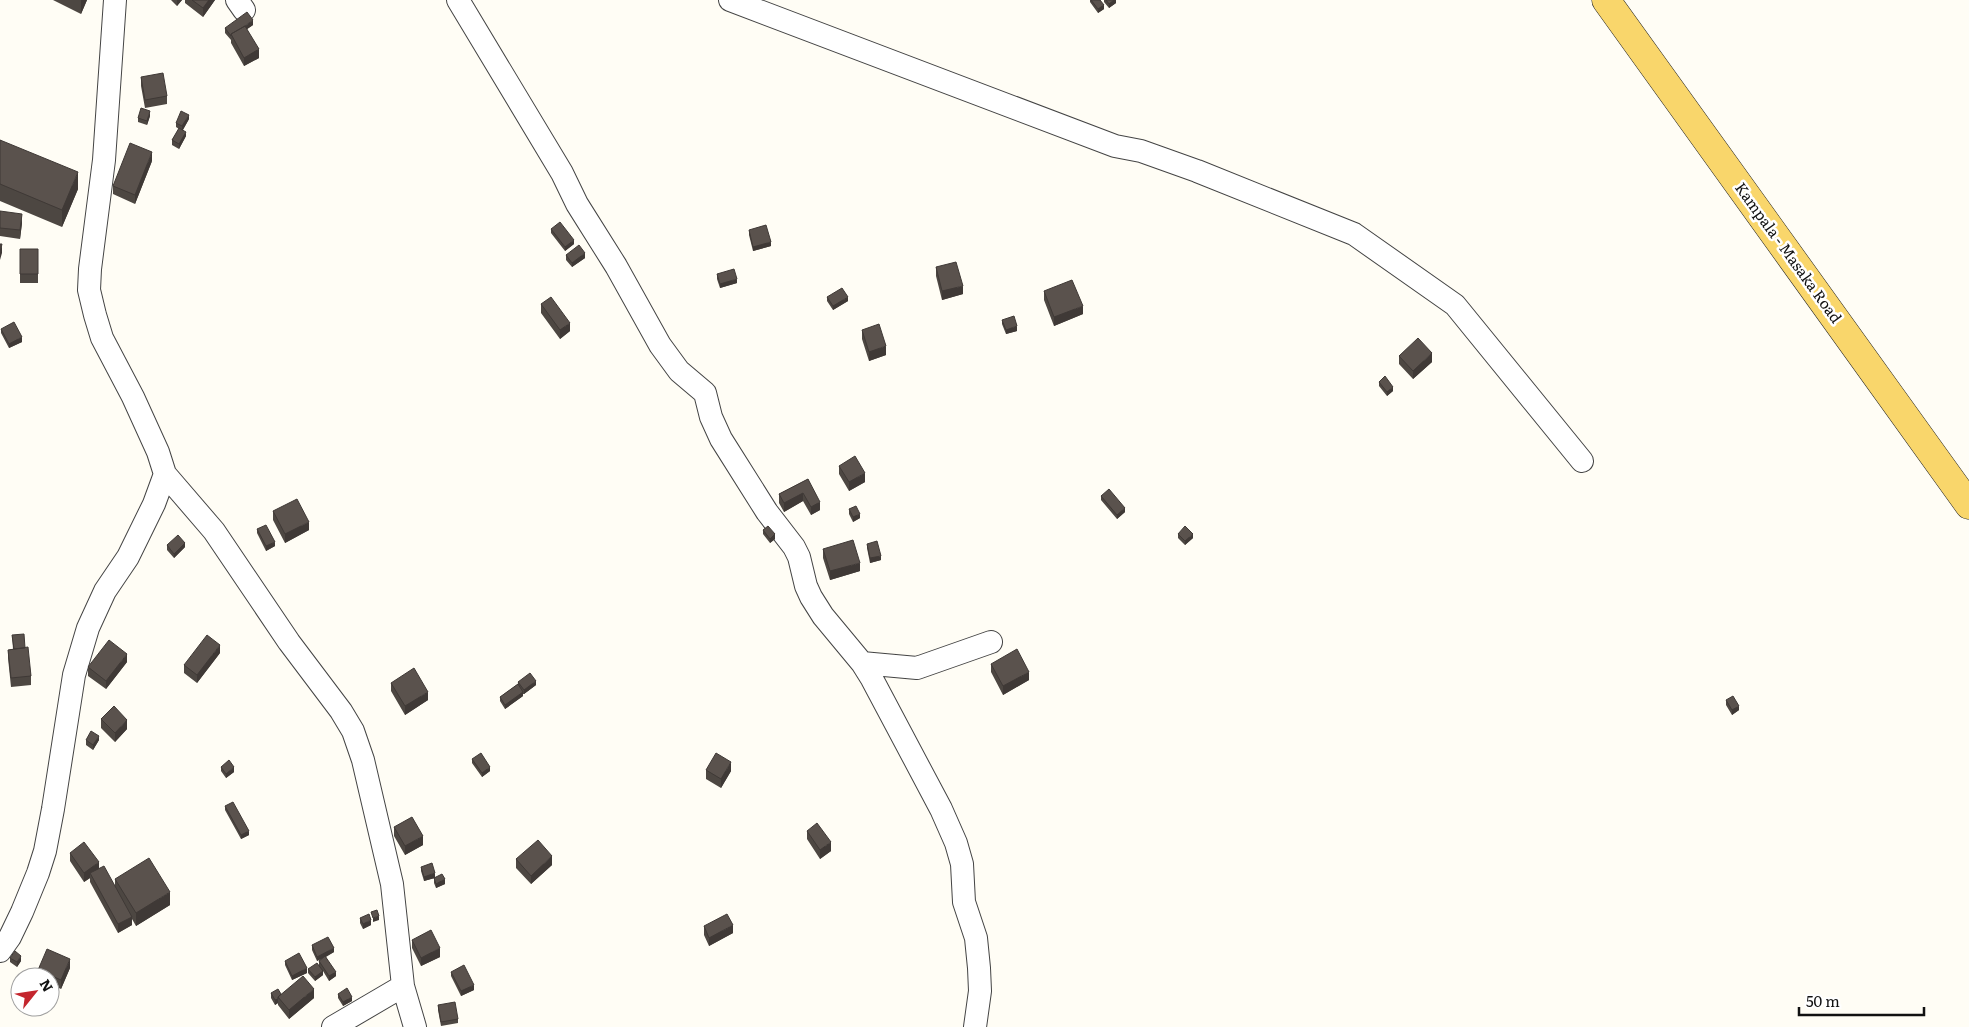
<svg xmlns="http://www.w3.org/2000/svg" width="1969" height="1027" viewBox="0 0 1969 1027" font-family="Literata,serif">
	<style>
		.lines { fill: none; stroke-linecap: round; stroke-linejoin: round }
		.minor-casing { stroke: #444; stroke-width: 24 }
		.major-casing { stroke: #222; stroke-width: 29 }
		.minor { stroke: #fff; stroke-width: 22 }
		.major { stroke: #f9d66b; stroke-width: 28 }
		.wall { fill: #4d4742 }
		.shaded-wall { fill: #3f3936 }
		.building { fill: #5a524d; stroke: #3f3936 }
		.labels { text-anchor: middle; stroke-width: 5; stroke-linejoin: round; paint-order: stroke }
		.street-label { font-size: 15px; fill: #111; stroke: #fff }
	</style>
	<rect width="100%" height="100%" fill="#fffdf5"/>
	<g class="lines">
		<!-- minor casing -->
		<g class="minor-casing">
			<path id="minor" d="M237,0l7,10
				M458,0l104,173 15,31 39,62 44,79 19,26 26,22 6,24 10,22 46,73 27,35 5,10 7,29 5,11 12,19 39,47 10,16 69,130 15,34 6,21 2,38 12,36 3,30 1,23 -5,36
				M730,0l385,146 26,5 56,20 157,63 101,71 127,156
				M165,474l49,57 75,111 52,69 12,20 10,29 29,124 11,102 12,41
				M862,663l55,5 74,-26
				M0,951l10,-14 12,-25 16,-39 7,-22 8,-42 21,-134 14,-47 17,-37 23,-34 26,-53 11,-30 -7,-22 -25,-55 -31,-59 -7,-23 -6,-25 1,-21 14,-109 11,-160
				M333,1027l70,-41"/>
		</g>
		<!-- major casing -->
		<g class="major-casing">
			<path id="major" d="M1606,0l363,505"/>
		</g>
		<!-- minor -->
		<use href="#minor" class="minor"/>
		<!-- major -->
		<use href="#major" class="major"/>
	</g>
	<!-- wall -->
	<path class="wall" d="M53,0h34l-6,14z
		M171,0h11l-5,6z
		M185,0h30l-12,17 -18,-14z
		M1090,0h10l4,9 -6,4 -8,-11z
		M1104,0h12v3l-7,5 -5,-6z
		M253,25l-6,4 12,29 -15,8 -13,-23v-3l-6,-7v-5z
		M141,77l26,19v8l-22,4 -4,-22z
		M150,116l-3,9 -9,-3v-4z
		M189,119l-6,11 3,6 -7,13 -7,-4v-5l7,-11 -3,-2v-4z
		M0,140l78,49 -16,38 -62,-26z
		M152,161l-17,43 -22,-10v-8z
		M0,211l22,12 -2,16 -20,-3z
		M551,229l23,15 -9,7 -14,-18z
		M749,230l22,16 -18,5 -4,-16z
		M20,249h18v34h-18z
		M566,255l19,3 -13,9 -6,-7z
		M936,267l27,27 -21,6 -6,-24z
		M717,274l20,9 -17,5 -3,-9z
		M1044,291l39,23 -29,12 -10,-26z
		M827,297l21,4 -15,9 -6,-9z
		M541,304l29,27 -10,8 -19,-26z
		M1002,320l15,11 -11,3 -4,-10z
		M1,329l21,13 -13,6 -8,-15z
		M862,330l24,25 -17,6 -7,-22z
		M1399,356l33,6 -19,17 -14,-15z
		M1379,382l14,9 -6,5 -8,-10z
		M839,466l26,16 -16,9 -10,-17z
		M808,479l12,31 -9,5 -8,-14 -19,11 -5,-9v-9z
		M1101,496l24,16 -8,7 -16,-19z
		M849,509l11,9 -7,4 -4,-8z
		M273,511l36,19 -24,13 -12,-23z
		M257,529l18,17 -9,5 -9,-18z
		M763,530l12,9 -5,4 -7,-9z
		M1178,534l15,4 -8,7 -7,-7z
		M867,544l14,16 -11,3 -3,-15z
		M167,545l18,2 -11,11 -7,-8z
		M823,549l37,22 -30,9 -7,-22z
		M12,635l13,13 6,28v9l-20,2 -3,-29v-8l5,-1z
		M220,653l-23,30 -13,-10v-8z
		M127,662l-21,27 -18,-13v-9z
		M991,664l38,16 -26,15 -12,-23z
		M518,682l18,3 -12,9h-1v2l-18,13 -5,-8v-4l18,-13z
		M391,683l37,17 -23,15 -14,-24z
		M1726,700l13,10 -7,5 -6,-10z
		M101,719l26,10 -12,13 -14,-14z
		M86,740h13l-6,10 -7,-5z
		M472,759l18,12 -8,6 -10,-14z
		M221,767l13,5 -8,6 -5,-7z
		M706,770l25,1 -10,17 -15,-9z
		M225,806l24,29 -8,4 -16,-29z
		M394,827l29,18 -18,10 -11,-19z
		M807,831l24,20 -11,8 -13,-20z
		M70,853l29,15 16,18v-7l55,26 -34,21 -4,-7v6l-14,8 -28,-51v-4l-6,4 -14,-21z
		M516,859l36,6 -21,19 -15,-16z
		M421,867l14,10 10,7 -9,4 -2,-5v-5l-10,3 -3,-10z
		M360,918l11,7 -8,4 -3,-6z
		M704,926l29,7 -24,13 -5,-11z
		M412,940l28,17 -19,9 -9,-18z
		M312,945l22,7 -8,5 10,19 -7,5 -6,-10v4l-8,6 -7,-8v-4l11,-4v-4l2,-2 -4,2 -5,-11z
		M10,958l11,3 -4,6 -7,-5z
		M285,961l22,12 -15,7 -7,-15z
		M70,968l-9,21 -11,-5v-7h-12v-7z
		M451,972l23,18 -13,6 -10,-20z
		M271,993l10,1 33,4 -25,21 -11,-14v-2l-3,2 -4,-7z
		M338,994l14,7 -9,5 -5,-8z
		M438,1005l20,14v4l-17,3 -3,-16z"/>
	<!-- shaded-wall -->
	<path class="shaded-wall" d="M81,0h6l-6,14z
		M177,0h5l-5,6z
		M209,0h6l-12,17v-9z
		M1114,0h2v3l-7,5v-4z
		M1104,5v4l-6,4v-4z
		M253,20v5l-20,14 -1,-3z
		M259,49v9l-15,8v-8z
		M150,111v5l-3,9v-4z
		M189,115v4l-7,12v-5z
		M186,132v4l-7,13v-5z
		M152,152v9l-17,43v-9z
		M78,172v17l-16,38v-17z
		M22,214v9l-2,16v-9z
		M574,240v4l-9,7v-4z
		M771,242v4l-18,5v-4z
		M2,244v9l-2,7v-8z
		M585,253v5l-13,9v-4z
		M737,279v4l-17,5v-4z
		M963,286v8l-21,6v-9z
		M848,297v4l-15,9v-4z
		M1083,306v8l-29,12v-9z
		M570,323v8l-10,8v-9z
		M1017,326v5l-11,3v-4z
		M22,337v5l-13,6v-4z
		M886,346v9l-17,6v-9z
		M1432,353v9l-19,17v-8z
		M1393,387v4l-6,5v-4z
		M865,473v9l-16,9v-9z
		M803,493v8l-19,11v-9z
		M820,502v8l-9,5v-8z
		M1125,508v4l-8,7v-4z
		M860,514v4l-7,4v-5z
		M309,522v8l-24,13v-9z
		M775,534v5l-5,4v-4z
		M1193,534v4l-8,7v-4z
		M275,542v4l-9,5v-5z
		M185,543v4l-11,11v-4z
		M881,556v4l-11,3v-5z
		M860,563v8l-30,9v-9z
		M220,645v8l-23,30v-8z
		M127,654v8l-21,27v-8z
		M1029,672v8l-26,15v-9z
		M536,681v4l-12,9v-4z
		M428,692v8l-23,15v-9z
		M523,692v4l-18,13v-4z
		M1739,706v4l-7,5v-5z
		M127,720v9l-12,13v-9z
		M99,736v4l-6,10v-5z
		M731,762v9l-10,17v-9z
		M234,767v5l-8,6v-4z
		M490,767v4l-8,6v-4z
		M249,831v4l-8,4v-4z
		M423,836v9l-18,10v-9z
		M831,842v9l-11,8v-9z
		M552,856v9l-21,19v-8z
		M99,862v9l-9,2v5l-6,4v-9z
		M435,873v5l-11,3v-4z
		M445,879v5l-9,4v-4z
		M170,892v13l-34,21v-13z
		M379,916v4l-6,2v-4z
		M132,917v8l-14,8v-9z
		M371,920v5l-8,4v-5z
		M733,925v8l-24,13v-8z
		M334,948v4l-17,9v-4z
		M440,948v9l-19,9v-8z
		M21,956v5l-4,6v-5z
		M70,959v9l-9,21v-9z
		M307,968v5l-15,7v-4z
		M323,971v4l-8,6v-4z
		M336,972v4l-7,5v-5z
		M474,985v5l-13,6v-5z
		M314,989v9l-25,21v-9z
		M352,997v4l-9,5v-4z
		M278,999v4l-3,2v-5z"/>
	<!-- building -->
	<path class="building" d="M192,0h17l-6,8z
		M1091,0h9l4,5 -6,4z
		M1106,0h8l-5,4z
		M247,12l6,8 -8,6 -14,8v2l-6,-8z
		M245,26l14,23 -15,9 -13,-24z
		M163,73l4,23 -22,4 -4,-23z
		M141,108l9,3 -3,10 -9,-3z
		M181,111l8,4 -7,11 -6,-3z
		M179,128l7,4 -7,12 -7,-4z
		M0,140l78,32 -16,38 -62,-26z
		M130,143l22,9 -17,43 -22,-9z
		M0,211l22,3 -2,16 -20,-2z
		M560,222l14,18 -9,7 -14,-18z
		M766,225l5,17 -18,5 -4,-17z
		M0,244h2l-2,8z
		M579,245l6,8 -13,10 -6,-8z
		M20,249h18v25h-18z
		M956,262l7,24 -21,5 -6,-24z
		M734,269l3,10 -17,5 -3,-10z
		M1072,280l11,26 -29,11 -10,-26z
		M842,288l6,9 -15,9 -6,-9z
		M551,297l19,26 -10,7 -19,-26z
		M1014,316l3,10 -11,4 -4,-10z
		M14,322l8,15 -13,7 -8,-15z
		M879,324l7,22 -17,6 -7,-22z
		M1418,338l14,15 -19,18 -14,-15z
		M1385,376l8,11 -6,5 -8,-10z
		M855,456l10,17 -16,9 -10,-16z
		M808,479l12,23 -9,5 -8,-14 -19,10 -5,-9z
		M1109,489l16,19 -8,7 -16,-19z
		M297,499l12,23 -24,12 -12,-23z
		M856,506l4,8 -7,3 -4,-8z
		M266,525l9,17 -9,4 -9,-17z
		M768,526l7,8 -5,5 -7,-9z
		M1185,526l8,8 -8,7 -7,-7z
		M178,535l7,8 -11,11 -7,-9z
		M853,540l7,23 -30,8 -7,-22z
		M877,541l4,15 -11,2 -3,-14z
		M24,634l1,14 -11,1 -2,-14z
		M207,635l13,10 -23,30 -13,-10z
		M109,640l18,14 -21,27 -18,-14z
		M28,647l3,29 -20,2 -3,-28z
		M1017,649l12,23 -26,14 -12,-22z
		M414,668l14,24 -23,14 -14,-23z
		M530,673l6,8 -12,9 -6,-8z
		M518,684l5,8 -18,13 -5,-8z
		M1733,696l6,10 -7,4 -6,-10z
		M114,706l13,14 -12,13 -14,-14z
		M91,731l8,5 -6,9 -7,-5z
		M481,753l9,14 -8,6 -10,-14z
		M716,753l15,9 -10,17 -15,-9z
		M229,760l5,7 -8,7 -5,-7z
		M233,802l16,29 -8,4 -16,-29z
		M412,817l11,19 -18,10 -11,-19z
		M817,823l14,19 -11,8 -13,-19z
		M538,840l14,16 -21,20 -15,-17z
		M84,842l15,20 -15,11 -14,-20z
		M149,858l21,34 -34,21 -21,-34z
		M432,863l3,10 -11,4 -3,-10z
		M104,866l28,51 -14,7 -28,-51z
		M442,874l3,5 -9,5 -2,-6z
		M377,910l2,6 -6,2 -2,-6z
		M369,914l2,6 -8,4 -3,-6z
		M727,914l6,11 -24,13 -5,-12z
		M431,930l9,18 -19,10 -9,-18z
		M328,937l6,11 -17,9 -5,-12z
		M47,949l23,10 -9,21 -23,-10z
		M15,951l6,5 -4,6 -7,-4z
		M299,953l8,15 -15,8 -7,-15z
		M325,956l11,16 -7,4 -10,-15z
		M317,963l6,8 -8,6 -7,-8z
		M464,965l10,20 -13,6 -10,-19z
		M303,976l11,13 -25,21 -11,-13z
		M347,988l5,9 -9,5 -5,-8z
		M278,989l3,5 -3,3v2l-3,1 -4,-7z
		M455,1002l3,17 -17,3 -3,-17z"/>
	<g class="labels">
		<!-- street labels -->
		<g class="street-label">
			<text transform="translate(1788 253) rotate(54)" y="5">Kampala - Masaka Road</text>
		</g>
	</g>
	<!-- north arrow -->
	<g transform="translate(35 992) rotate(60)"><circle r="24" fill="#ffffff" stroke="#a0a0a0"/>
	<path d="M0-4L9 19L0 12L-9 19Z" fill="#c4262e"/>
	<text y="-8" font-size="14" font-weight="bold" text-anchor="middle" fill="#111111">N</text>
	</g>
	<!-- scale -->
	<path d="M1799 1007v8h125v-8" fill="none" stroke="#111111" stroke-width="2.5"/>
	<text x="1806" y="1007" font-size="15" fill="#111111" stroke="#ffffff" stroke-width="4" paint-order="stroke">50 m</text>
</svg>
